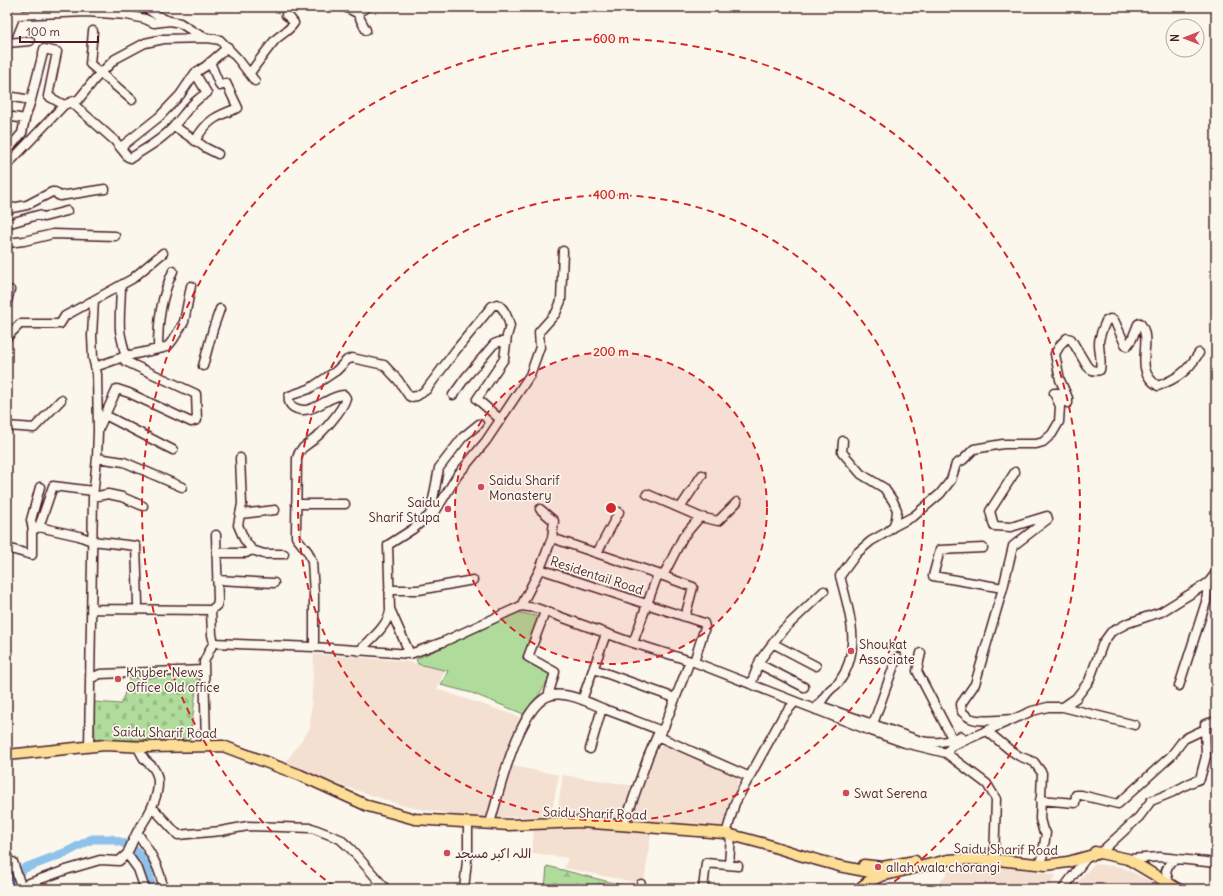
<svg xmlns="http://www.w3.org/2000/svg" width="1223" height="896" viewBox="0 0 1223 896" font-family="Delius,'Playpen Sans Arabic',sans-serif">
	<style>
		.built { fill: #f3e0d1 }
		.green { fill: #afdc9b; stroke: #7c7e63 }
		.forest { fill: url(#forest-firs); stroke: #7c7e63 }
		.cemetery { fill: url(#cemetery-stones); stroke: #7c7e63 }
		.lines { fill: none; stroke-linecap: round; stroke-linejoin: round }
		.river { stroke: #8ec2eb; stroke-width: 9 }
		.minor-casing { stroke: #4a1f2b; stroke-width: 11 }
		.major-casing { stroke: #4a1f2b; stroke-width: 13 }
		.minor { stroke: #fbf7ec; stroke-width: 8 }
		.major { stroke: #fcde96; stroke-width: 10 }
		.ring { fill: none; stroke: #d62828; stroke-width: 2; stroke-dasharray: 7 5 }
		.poi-dot { fill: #d1495b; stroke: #fbf7ec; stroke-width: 1.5 }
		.labels { text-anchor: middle; stroke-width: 3.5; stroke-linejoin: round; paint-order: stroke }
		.poi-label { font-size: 13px; fill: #4a1f2b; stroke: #fbf7ec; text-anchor: start }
		.street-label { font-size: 13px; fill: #4a1f2b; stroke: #fbf7ec }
		.centre { fill: #d62828; stroke: #fbf7ec; stroke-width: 2 }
		.ring-label { font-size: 12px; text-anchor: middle; font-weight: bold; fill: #d62828; stroke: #fbf7ec; stroke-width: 3.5; stroke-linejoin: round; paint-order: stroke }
	</style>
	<defs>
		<pattern id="forest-firs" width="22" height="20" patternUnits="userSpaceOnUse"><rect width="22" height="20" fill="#afdc9b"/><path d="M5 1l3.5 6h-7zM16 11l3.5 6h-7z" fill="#98bc86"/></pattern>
		<pattern id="cemetery-stones" width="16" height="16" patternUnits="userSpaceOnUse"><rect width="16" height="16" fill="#afdc9b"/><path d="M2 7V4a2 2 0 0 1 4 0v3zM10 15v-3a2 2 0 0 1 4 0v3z" fill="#98bc86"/></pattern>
	</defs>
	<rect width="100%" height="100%" fill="#fbf7ec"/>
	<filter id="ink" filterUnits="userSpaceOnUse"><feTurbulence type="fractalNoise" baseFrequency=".025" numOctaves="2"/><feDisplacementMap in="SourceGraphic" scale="8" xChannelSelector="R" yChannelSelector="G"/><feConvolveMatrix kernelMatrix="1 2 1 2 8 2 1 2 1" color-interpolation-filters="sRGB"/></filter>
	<g filter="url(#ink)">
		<!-- built -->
		<path class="built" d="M314,654l90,7 41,9 -8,19 83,28 -12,48 51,10 -8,41 -78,2 -69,-12 -121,-40 27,-38z
			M664,741l77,32 -17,56 -168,-11 7,-43 73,11z
			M585,828l66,5 -7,51 -80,-16 4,-10 -36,-5 2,-23z
			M950,864l50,1 56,10 -8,14h-113l11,-15z
			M1094,864l27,3 27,13 14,9h-91z"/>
		<!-- green -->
		<path class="green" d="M516,612l25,5 -16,41 28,14 -27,43 -54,-22 -31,-8 7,-14 -30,-7 -2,-5 42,-19z"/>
		<!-- forest -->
		<path class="forest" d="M547,866l90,23h-92z"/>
		<!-- cemetery -->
		<path class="cemetery" d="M132,672l66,2 -8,65 -95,2 -1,-39 27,2z"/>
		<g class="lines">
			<!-- river -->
			<path class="river" d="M7,882l18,-14 42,-16 25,-13h19l18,6 17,16 6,28"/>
			<!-- minor casing -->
			<g class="minor-casing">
				<path id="minor" d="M144,7c8,4 15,11 23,13
					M345,7l12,6 10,-6
					M354,7l12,23
					M15,15l72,-3 40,3 18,4 9,4 16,-2 10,2 14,9 10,5
					M93,31l-3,33 42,36
					M7,37l12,-30
					M7,43l23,-2
					M250,73c8,-11 16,-22 25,-33 6,-6 14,-9 19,-17l-4,-5 -4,-3 1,-8
					M7,96l24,4 13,-51 13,3 -9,44 16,9
					M71,102l44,39 13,16 3,1c15,-10 31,-18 43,-32 11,-12 18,-25 33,-33l-12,-20
					M7,116l18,3
					M174,126l32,22 12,6
					M195,141c12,-21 21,-25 43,-33l-12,-25 -6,3 -10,-24
					M121,147l38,-30 21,-22 15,-22 11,-7 22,-19
					M7,151l15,-18 3,-14 6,-19
					M7,165l57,-60 15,-6 16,-20 20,-20 30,-16 19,-4 44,-1 12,2 18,19 17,22
					M7,209l20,-4 25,-13h3l3,3 2,1 45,-7
					M7,224l31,-9 6,2 23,-6
					M7,243l17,-2 29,-7 62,2
					M7,302l3,-12
					M7,337l13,-13h40l5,-8 67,-37 31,-26
					M158,349c0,-29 3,-51 15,-78
					M203,366l10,-37 7,-20
					M95,367l31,-11 37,-8 5,-2 5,-6 11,-18 7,-36
					M453,395l13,-18 28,-33 5,-2h7
					M105,415l68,35
					M7,426l27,2 27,-28
					M99,428l18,-39 12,4 62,29 6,-2 -1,-26 -71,-33c1,-9 -4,-21 -5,-31 -1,-15 1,-30 1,-45
					M97,458l27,4 58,25
					M240,458l2,46 -4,21 6,14 8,11 12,4h20
					M647,494l53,23 18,4 19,-19
					M93,497l15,-3 14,3 21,9
					M296,504h49
					M680,508l22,-33
					M240,514l35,-4
					M430,515l9,-47 24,-31 16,-13
					M39,527l40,9 13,5 44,5 2,57
					M893,527l21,-11 26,-22 11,-14 5,-16 7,-4 11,-11 29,-5h33l7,-2 9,-8 7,-12 1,-16 -6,-13h4l4,7 6,3v-5l-8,-18 -5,-26 6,-10 6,-6 4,1 16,27c3,4 8,6 13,4 2,-9 -1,-18 -1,-27 0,-7 4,-15 7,-22l4,-2 4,1 11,24 2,2 5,-7 6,-15 2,-1c15,20 -9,45 18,63 20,-8 29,-14 41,-33
					M33,530l-2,-10 9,-33
					M552,538l106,36 35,13 -8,30
					M7,548l25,7v-23l1,-2 6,-3 14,-41 40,5
					M983,548l-43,2 -7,26 70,12
					M217,553h29l6,-3
					M597,553l22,-41
					M540,569l164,54 1,4 -11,35
					M663,576l20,-39 17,-20
					M217,580l57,3
					M389,590h30l54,-10
					M521,606l19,-37 12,-31 2,-17 -14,-12
					M91,609l120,1 6,-5 1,-5 -2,-65
					M211,610l1,25 2,8
					M545,612l-17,45 27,15 -7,24
					M214,643l100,4 96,7 33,-12 78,-36 15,2 97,35 61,19 169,66 42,15 41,10 41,31 9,15 -2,61
					M633,643l25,-69
					M774,644l42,22
					M314,647v-53l-2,-33 -4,-9 -12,-15v-6l1,-73c3,-11 8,-11 16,-18 10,-8 30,-30 33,-42l-2,-3c-17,0 -33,23 -51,12 -4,-3 -5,-6 -4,-11l20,-7 27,-18 11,-11 5,-2 32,7 14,15 11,16 2,1 6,-1 9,-6 30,-40 36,-44 5,-2c8,4 11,14 13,22l-3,10 -3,23 -27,40 24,21
					M359,651c10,-10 30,-26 31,-41
					M921,653l-4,18 36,69
					M410,654l-20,-45 -2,-64 25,-16 24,-20 20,-33 29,-35 44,-66 10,-28 -1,-15 17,-19 5,-12 2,-50
					M759,664l45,23
					M594,669l81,29
					M90,679l10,-5 104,-4
					M751,684l9,-24 23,-30 41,-39
					M1179,686l27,-84 2,-19
					M582,700l24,-66
					M818,705l103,36c16,3 25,1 40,-5
					M1063,707l13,-9 13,-17 14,-38 8,-11 17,-9 33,-11 47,-29 8,-10
					M816,710c4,-7 8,-14 14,-20 3,-3 7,-5 9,-8 24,-33 10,-71 1,-106l17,-23 14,-12 16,-9 6,-5 3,-8 1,-9 -4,-9 -9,-13 -23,-14 -19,-22 1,-11
					M1014,719c-11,0 -35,4 -44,-1 -3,-1 -5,-4 -8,-6l-1,-8 14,-20 28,-96 10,-42 35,-27 -1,-3 -36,11 -17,-1 -4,-15 25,-39
					M873,724l24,-67
					M987,731l23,19 9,6 15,6 8,11 -2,46 3,11 3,3 -4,26
					M657,736l93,41
					M206,745l-2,-83 6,-13 4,-6
					M137,746c3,5 5,10 8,14 3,3 7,5 9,9 12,18 -6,48 -17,63 11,17 24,36 26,57
					M89,747l4,-250 4,-39 1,-27 -1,-57 -4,-16 -1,-22 2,-36
					M590,749l12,-41
					M946,753l6,-7 80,-35 16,-4h15l72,18
					M1040,800l35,3 1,-8h5l37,9 53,-48 13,-17 21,-10
					M152,807l26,28 43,-4 27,-5 64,2 28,11 11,10 35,40
					M490,823c9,-29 29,-121 62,-128 16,-3 38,8 52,14 20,7 39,15 58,22
					M624,825l24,-68 9,-21 7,-9 26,-66
					M726,834l9,-31 48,-87 12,-14
					M1100,853l39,-36 12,-16 22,-9 17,-9 10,-4 6,-23 -1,-32 11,-3
					M127,854l10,-22
					M1128,859l32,-2 56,6
					M13,862l8,24
					M729,865l2,-30
					M1169,883l-3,-12 4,-9 8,-3
					M18,889l3,-3 45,-16 34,-10 19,1 8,-7 11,15 7,20
					M464,889l4,-38v-29
					M641,889v-5
					M703,889l3,-26 32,3
					M1063,889l24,-32"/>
			</g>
			<!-- major casing -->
			<g class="major-casing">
				<path id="major" d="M7,755l98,-10 40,2 78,-1 77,29 68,31 47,13 94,6 71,-3 144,11 41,11 38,12 36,10 31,6 11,4 67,-16 17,-1 33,1 48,5 22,-3 32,-9
					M1095,852l33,7 50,30
					M864,865l18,2 33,-6
					M859,889l9,-7 13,-6"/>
			</g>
			<!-- minor -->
			<use href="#minor" class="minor"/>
			<!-- major -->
			<use href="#major" class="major"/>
		</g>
	</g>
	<!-- distance rings -->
	<circle cx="611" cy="508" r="156" fill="#d62828" fill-opacity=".12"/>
	<g class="ring">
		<circle cx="611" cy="508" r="156"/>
		<circle cx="611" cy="508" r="313"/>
		<path d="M335 887A469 469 0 1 1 887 887"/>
	</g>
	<!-- markers -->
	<g class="poi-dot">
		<circle cx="481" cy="487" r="4"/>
		<circle cx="448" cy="509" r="4"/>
		<circle cx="851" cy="651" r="4"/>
		<circle cx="118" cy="679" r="4"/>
		<circle cx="846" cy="793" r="4"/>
		<circle cx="447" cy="853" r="4"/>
		<circle cx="878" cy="867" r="4"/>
	</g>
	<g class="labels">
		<!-- poi labels -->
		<g class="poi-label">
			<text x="489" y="485">Saidu Sharif<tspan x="489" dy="15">Monastery</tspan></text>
			<text x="440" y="507" text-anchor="end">Saidu<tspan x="440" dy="15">Sharif Stupa</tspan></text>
			<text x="859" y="649">Shoukat<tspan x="859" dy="15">Associate</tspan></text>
			<text x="126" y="677">Khyber News<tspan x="126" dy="15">Office Old office</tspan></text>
			<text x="854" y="798">Swat Serena</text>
			<text x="455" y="858">اللہ اکبر مسجد</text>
			<text x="886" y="872">allah wala chorangi</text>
		</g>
		<!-- street labels -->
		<g class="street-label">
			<text transform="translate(597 575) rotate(18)" y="5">Residentail Road</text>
			<text transform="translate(165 732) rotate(1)" y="5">Saidu Sharif Road</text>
			<text transform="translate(595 813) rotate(2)" y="5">Saidu Sharif Road</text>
			<text transform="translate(1006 849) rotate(1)" y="5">Saidu Sharif Road</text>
		</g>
	</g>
	<circle cx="611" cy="508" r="6" class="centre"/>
	<g class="ring-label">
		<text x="611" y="43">600 m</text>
		<text x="611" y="199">400 m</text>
		<text x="611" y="356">200 m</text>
	</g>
	<!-- margin -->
	<rect width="1223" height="896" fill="none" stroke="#fbf7ec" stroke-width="24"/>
	<rect x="12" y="12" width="1199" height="872" fill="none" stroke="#4a1f2b" stroke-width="1.5" filter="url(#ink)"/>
	<!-- north arrow -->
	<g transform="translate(1185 38) rotate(270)"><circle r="19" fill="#fbf7ec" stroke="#b4a19f"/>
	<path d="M0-3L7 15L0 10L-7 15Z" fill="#d1495b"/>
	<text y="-6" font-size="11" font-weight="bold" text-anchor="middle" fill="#4a1f2b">N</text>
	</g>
	<!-- scale -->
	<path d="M20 36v6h78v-6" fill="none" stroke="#4a1f2b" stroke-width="2"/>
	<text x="26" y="36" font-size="12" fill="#4a1f2b" stroke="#fbf7ec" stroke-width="3" paint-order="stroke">100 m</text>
</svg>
